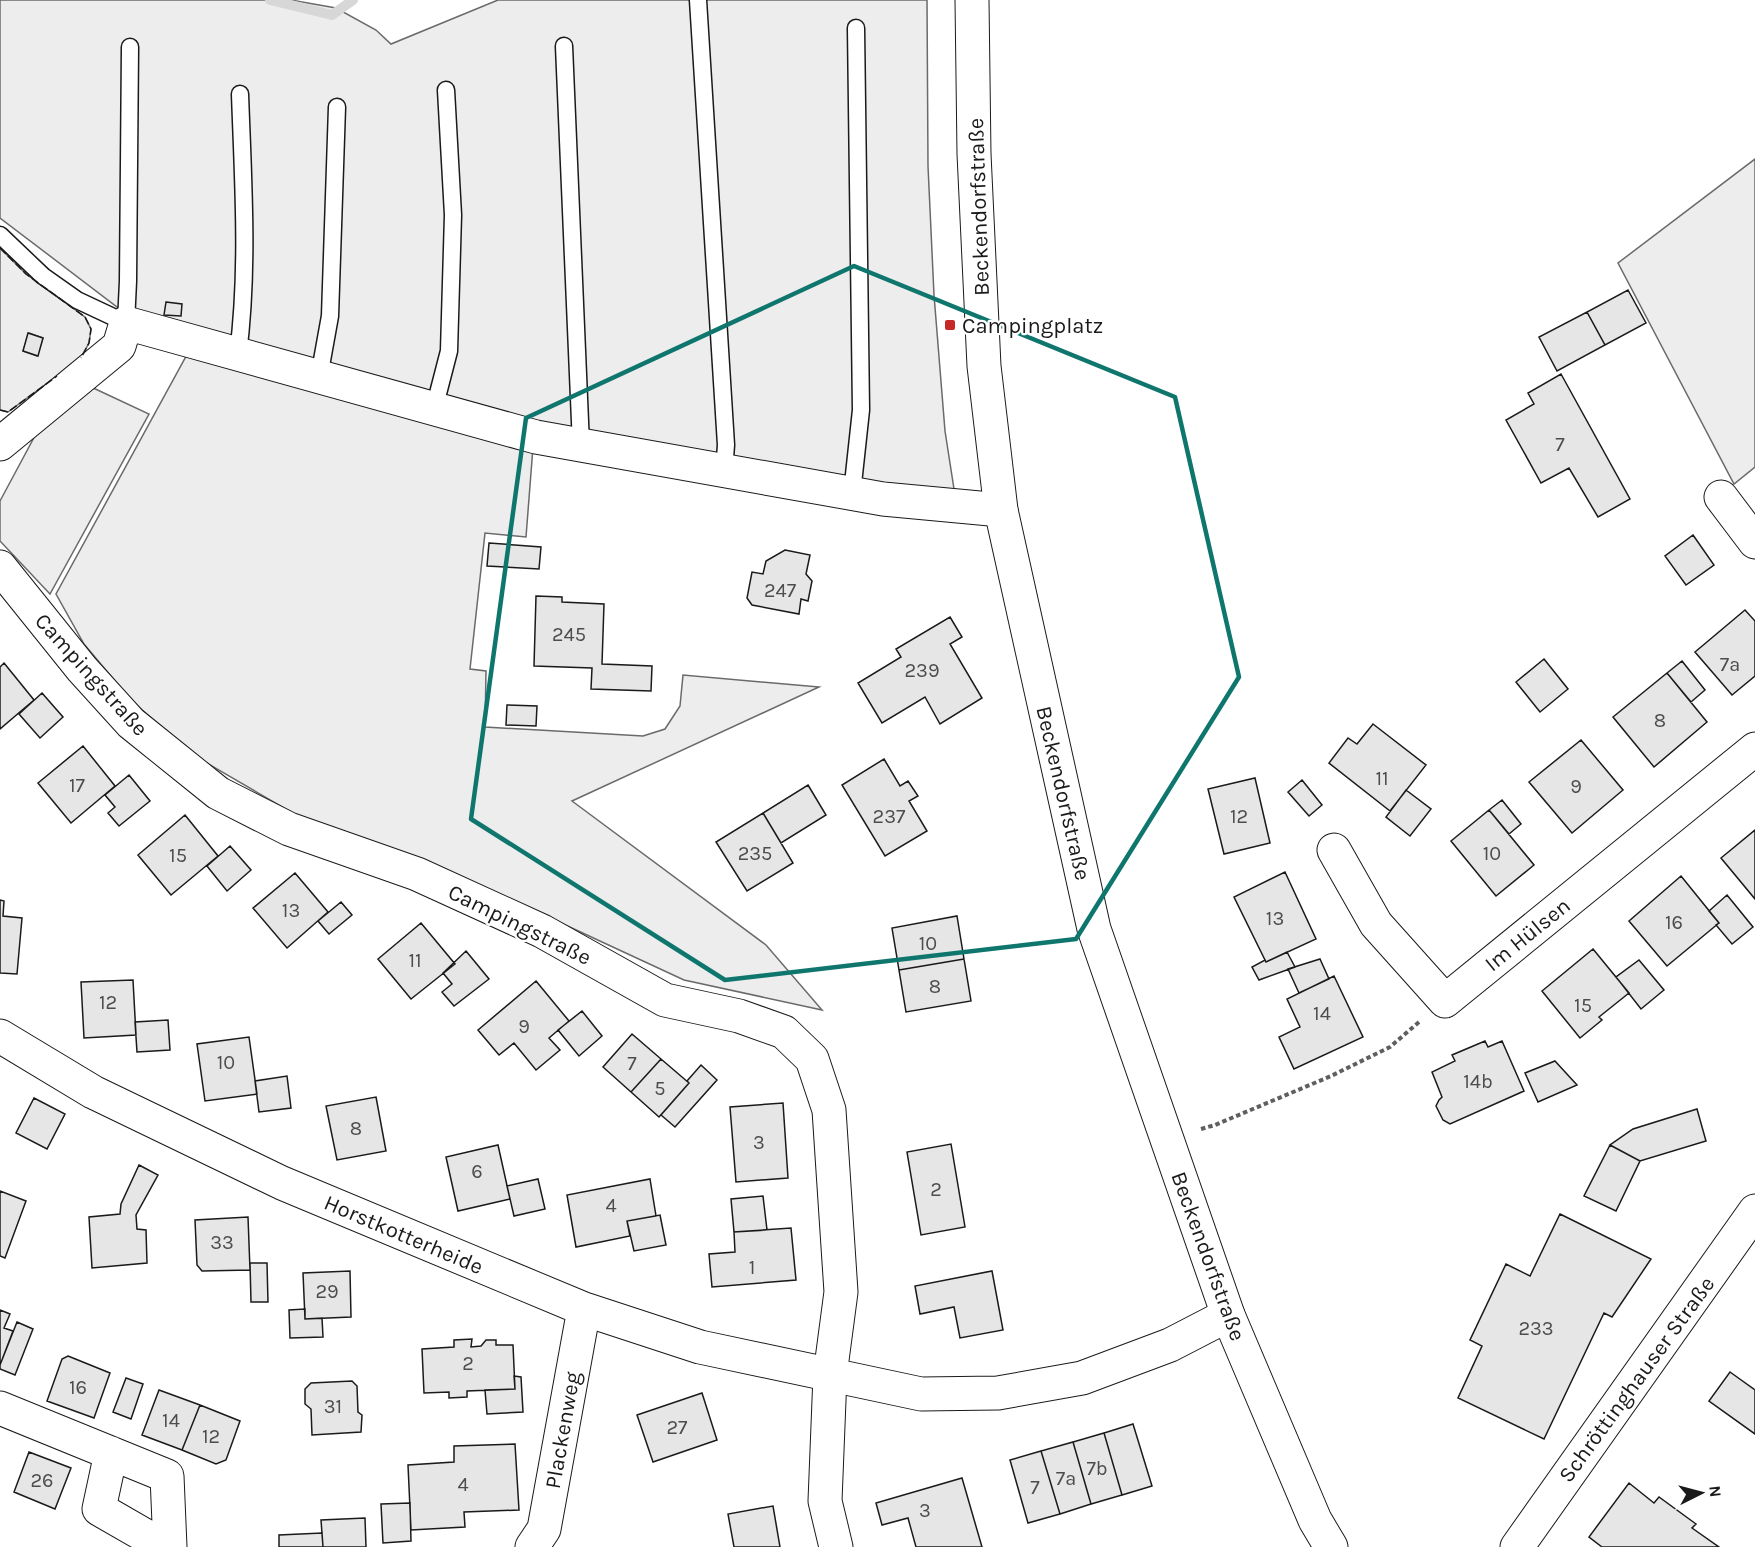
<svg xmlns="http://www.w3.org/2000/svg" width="1755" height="1547" viewBox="0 0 1755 1547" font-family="Karla,sans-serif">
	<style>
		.built { fill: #ededed; stroke: #6a6a6a; stroke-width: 1.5; fill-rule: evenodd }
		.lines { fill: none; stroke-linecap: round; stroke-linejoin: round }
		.stream { stroke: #d7d7d7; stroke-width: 10 }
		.building { fill: #e6e6e6; stroke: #1a1a1a; stroke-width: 1.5 }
		.lane-casing { stroke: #1a1a1a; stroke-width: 19 }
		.street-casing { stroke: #1a1a1a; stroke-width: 35 }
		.secondary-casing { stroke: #1a1a1a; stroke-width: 35 }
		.path { stroke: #5f5f5f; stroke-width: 4; stroke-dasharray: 4.5 3; stroke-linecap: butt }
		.lane { stroke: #fff; stroke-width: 16 }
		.street { stroke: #fff; stroke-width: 33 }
		.secondary { stroke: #fff; stroke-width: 33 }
		.fence { stroke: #1a1a1a; stroke-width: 1.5; stroke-dasharray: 8 3; stroke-linecap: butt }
		.marked { fill: none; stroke: #0f766e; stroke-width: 4.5; stroke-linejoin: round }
		.poi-dot { fill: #c62828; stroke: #fff; stroke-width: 2 }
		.labels { text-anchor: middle; stroke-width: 4.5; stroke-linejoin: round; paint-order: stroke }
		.number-label { font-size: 20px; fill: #4d4d4d }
		.street-label { font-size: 22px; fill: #1a1a1a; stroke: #fff }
		.poi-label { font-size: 22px; fill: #1a1a1a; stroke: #fff; text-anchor: start }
	</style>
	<rect width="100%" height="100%" fill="#fff"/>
	<!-- built -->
	<path class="built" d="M0,0h291l45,8 40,22 15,14 107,-44h429l1,166 6,129 11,136 9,58 -54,4 -363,-62 -416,-121 -121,-92z
		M1755,159v308l-21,17 -116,-221z
		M0,248l26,26 59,43 6,12 -2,14 -9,16 -72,53 -8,-2zM29,333l14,5 -6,18 -14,-5z
		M189,351l344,96 -7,90 -41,-4 -15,136 16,2 -1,56 158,9 22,-7 15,-23 3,-31 136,12 -247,114 194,144 56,65 -138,-30 -138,-64 -250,-101 -103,-60 -62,-55 -47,-56 -28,-50z
		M89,386l60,28 -99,180 -50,-53v-40l44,-82z"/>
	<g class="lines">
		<!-- stream -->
		<path class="stream" d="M270,0l62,15 21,-15"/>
	</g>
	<!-- building -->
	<path class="building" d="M1628,290l18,33 -41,22 -18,-33z
		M166,302l16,2 -1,12 -17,-1z
		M1587,312l18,33 -48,26 -18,-34z
		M28,333l15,5 -5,18 -15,-5z
		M1561,374l69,125 -32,18 -29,-49 -28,15 -35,-63 28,-16 -6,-11z
		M1693,535l21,30 -28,20 -21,-29z
		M489,543l52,4 -2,22 -52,-3z
		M785,550l25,5 -4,19 6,7 -4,20 -7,-2 -2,15 -47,-9 -5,-7 5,-26 11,2 3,-13z
		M536,596l26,1v5l42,2 -2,60 50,2 -1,25 -60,-2 1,-21 -58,-2z
		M1745,610l10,11v55l-23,19 -37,-43z
		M950,617l12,20 -12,7 32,54 -42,26 -15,-27 -43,26 -24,-40 43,-26 -5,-8z
		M1544,659l24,30 -28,23 -24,-30z
		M1682,661l23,29 -14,12 -24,-29z
		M4,663l30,37 -34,29v-62z
		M1667,673l40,49 -53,45 -41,-50z
		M42,693l21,24 -23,21 -21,-24z
		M507,705l30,1 -1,20 -30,-1z
		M1373,724l53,41 -36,46 -61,-48 19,-25 9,6z
		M1581,740l42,50 -51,43 -43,-51z
		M83,746l32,40 -44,37 -33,-40z
		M884,759l16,27 8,-5 10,15 -9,5 18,30 -42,25 -43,-71z
		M129,775l21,26 -31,25 -11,-13 7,-6 -10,-12z
		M1255,778l15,65 -46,11 -16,-65z
		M1302,780l20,25 -13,11 -21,-24z
		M808,785l18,30 -45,28 -18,-30z
		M1406,790l25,19 -21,27 -24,-19z
		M1502,800l19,24 -12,10 -20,-24z
		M1489,810l45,55 -38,31 -45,-55z
		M763,813l30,50 -46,28 -31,-49z
		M185,815l33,41 -47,39 -33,-40z
		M1755,830v69l-34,-41z
		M230,846l21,24 -24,21 -20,-25z
		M1285,872l31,67 -50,23 -32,-65z
		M295,873l33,39 -41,36 -34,-40z
		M1681,876l38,47 -52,43 -38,-45z
		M1727,895l26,32 -21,17 -16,-19 3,-2 -10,-12z
		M0,900l4,1 -1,15 19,2 -5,56 -17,-1z
		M341,902l11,13 -23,19 -11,-13z
		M957,916l7,43 -65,11 -7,-42z
		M421,923l34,41 -44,35 -33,-40z
		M1593,949l36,44 -30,24 3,3 -22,18 -38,-47z
		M466,951l23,28 -35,27 -12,-14 10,-8 -9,-11z
		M1287,952l8,15 -36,13 -7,-13 13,-7 1,2z
		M964,959l7,42 -65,11 -7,-42z
		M1320,959l9,20 -30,14 -11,-24z
		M1639,960l25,30 -23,19 -25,-32z
		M1334,976l29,61 -69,32 -15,-32 21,-10 -13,-28z
		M133,980l3,55 -52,3 -3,-56z
		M536,981l33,40 -20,17 11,12 -24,20 -22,-27 -15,12 -21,-25z
		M582,1011l20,25 -23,20 -21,-26z
		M168,1020l2,30 -33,2 -2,-30z
		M632,1034l29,25 -30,33 -28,-25z
		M249,1037l8,57 -52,7 -8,-57z
		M1485,1041l3,6 14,-6 22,50 -74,33 -7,-4 -7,-14 3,-6 3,-3 -10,-25 23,-11 -3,-6z
		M661,1059l28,24 -30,34 -28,-25z
		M1555,1061l22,24 -39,17 -13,-29z
		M701,1065l16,15 -42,47 -14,-12 28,-32 -2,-2z
		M287,1076l4,32 -32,4 -4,-31z
		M376,1097l10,54 -49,9 -11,-54z
		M34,1098l31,16 -18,35 -31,-16z
		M783,1103l5,75 -52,4 -6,-75z
		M1697,1109l9,32 -66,20 -30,-16 23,-16z
		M951,1144l14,83 -44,8 -14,-83z
		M498,1145l12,54 -52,12 -12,-54z
		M1610,1145l30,16 -24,50 -32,-15z
		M139,1165l19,10 -22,40 1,14 9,1 1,33 -55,5 -3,-51 31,-3 1,-10z
		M538,1179l7,30 -31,7 -7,-30z
		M650,1179l6,37 -29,5 3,15 -54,11 -9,-52z
		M0,1191l26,10 -21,57 -5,-2z
		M763,1196l4,34 -33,2 -3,-33z
		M1560,1214l91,45 -39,58 -8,-4 -60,126 -86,-41 24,-52 -12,-6 36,-76 24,12z
		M660,1215l6,30 -32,6 -7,-30z
		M248,1217l2,53 -48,1 -5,-6 -2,-45z
		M791,1228l5,52 -84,7 -3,-33 26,-2 -1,-20z
		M250,1263h17l1,39h-17z
		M350,1271l1,46 -46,2 -2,-46z
		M992,1271l11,59 -43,8 -6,-31 -34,7 -5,-28z
		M305,1309v10l17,-1 1,19 -33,1 -1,-28z
		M0,1310l10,4 -6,14 9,3 -13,34z
		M17,1322l16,7 -18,46 -15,-6v-4z
		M472,1339l-1,8 10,-1 5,-6h10v5h17l2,44 -48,2v6l-18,1v-6l-25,1 -2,-44 32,-2v-7z
		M68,1356l42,17 -16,45 -47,-17 15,-42z
		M1730,1372l25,18v44l-46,-33z
		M514,1376l7,1 2,35 -36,2 -2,-24 30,-1z
		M126,1378l17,6 -12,35 -18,-7z
		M352,1381l5,5 1,26 4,3 -1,17 -49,3 -1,-26 -6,-5v-15l6,-6z
		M159,1390l41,15 -18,45 -40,-15z
		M702,1393l15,47 -64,22 -16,-47z
		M200,1405l40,16 -14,39 -10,4 -34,-14z
		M1133,1424l19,62 -30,9 -18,-62z
		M1104,1433l18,62 -31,9 -18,-62z
		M1073,1442l18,62 -31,10 -19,-63z
		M515,1444l4,66 -55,2 1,15 -54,3 -3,-65 46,-3v-16z
		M1041,1451l19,63 -32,9 -18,-63z
		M29,1452l42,16 -16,41 -41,-17z
		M962,1478l20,69h-66l-8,-29 -26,7 -6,-22z
		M1629,1483l25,20 5,-6 37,27 -4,4 27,19h-117l-13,-10z
		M410,1503l1,38 -28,2 -2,-39z
		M773,1506l7,41h-46l-6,-33z
		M365,1518l1,29h-43l-2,-27z
		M322,1533l1,14h-44v-12z"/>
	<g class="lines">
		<!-- lane casing -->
		<g class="lane-casing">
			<path id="lane" d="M698,0l28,445 -2,26
				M564,46l17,399
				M0,235l43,41 34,24 49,23 2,-42 2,-234
				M238,354c11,-86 5,-174 2,-260
				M319,377l11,-61 7,-209
				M434,409l15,-58 4,-136 -7,-125
				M852,493l9,-83 -5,-382"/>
		</g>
		<!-- street casing -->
		<g class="street-casing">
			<path id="street" d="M0,444l119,-98 7,-23 410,114 347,62 118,11
				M1721,497l34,45
				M0,567l82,102 49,54 87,70 71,36 128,45 125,57 123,69 74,16 45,16 28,27 17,51 12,182 -11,83 -5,126 11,46
				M1334,850l42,74 69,77 310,-252
				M0,1036l93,56 189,91 302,126 116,38 221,47 77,-1 84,-15 88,-33 58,-30
				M0,1408l167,68 3,71
				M111,1453l-12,56 66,38
				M532,1547l12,-18 40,-220"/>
		</g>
		<!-- secondary casing -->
		<g class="secondary-casing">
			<path id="secondary" d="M972,0l2,154 10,212 17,144 93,419 134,386 87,205 16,27
				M1517,1547l238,-336"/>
		</g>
		<!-- path -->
		<path class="path" d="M1201,1129l14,-4 116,-49 59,-29 29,-25"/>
		<!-- lane -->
		<use href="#lane" class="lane"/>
		<!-- street -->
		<use href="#street" class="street"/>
		<!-- secondary -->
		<use href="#secondary" class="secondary"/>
		<!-- fence -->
		<path class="fence" d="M0,248l26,26 59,43 6,12 -2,14 -8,15
			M0,410l8,2 49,-36"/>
	</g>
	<!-- marked area -->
	<path class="marked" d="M854,266l321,131 64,280 -163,262 -351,41 -254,-161 55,-401z"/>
	<!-- markers -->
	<rect class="poi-dot" x="944" y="319" width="12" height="12" rx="3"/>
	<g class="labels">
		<!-- number labels -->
		<g class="number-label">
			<text x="1560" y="451">7</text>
			<text x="780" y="597">247</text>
			<text x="569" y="641">245</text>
			<text x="1730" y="671">7a</text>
			<text x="922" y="677">239</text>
			<text x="1660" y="727">8</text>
			<text x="1382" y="785">11</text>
			<text x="77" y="792">17</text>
			<text x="1576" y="793">9</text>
			<text x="889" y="823">237</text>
			<text x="1239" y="823">12</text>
			<text x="755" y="860">235</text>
			<text x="1492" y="860">10</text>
			<text x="178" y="862">15</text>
			<text x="291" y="917">13</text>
			<text x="1275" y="925">13</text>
			<text x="1674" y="929">16</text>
			<text x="928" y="950">10</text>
			<text x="415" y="967">11</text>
			<text x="935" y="993">8</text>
			<text x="108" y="1009">12</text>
			<text x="1583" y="1012">15</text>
			<text x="1322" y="1020">14</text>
			<text x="524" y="1033">9</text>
			<text x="226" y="1069">10</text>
			<text x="632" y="1070">7</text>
			<text x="1478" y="1088">14b</text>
			<text x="660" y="1095">5</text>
			<text x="356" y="1135">8</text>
			<text x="759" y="1149">3</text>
			<text x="477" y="1178">6</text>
			<text x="936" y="1196">2</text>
			<text x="611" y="1212">4</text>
			<text x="222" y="1249">33</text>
			<text x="752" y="1274">1</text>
			<text x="327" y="1298">29</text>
			<text x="1536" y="1335">233</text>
			<text x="468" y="1370">2</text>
			<text x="78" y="1394">16</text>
			<text x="333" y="1413">31</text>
			<text x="171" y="1427">14</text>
			<text x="677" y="1434">27</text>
			<text x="211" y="1443">12</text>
			<text x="1097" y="1475">7b</text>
			<text x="1066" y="1485">7a</text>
			<text x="42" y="1487">26</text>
			<text x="463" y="1491">4</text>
			<text x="1035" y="1494">7</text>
			<text x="925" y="1517">3</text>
		</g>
		<!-- street labels -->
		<g class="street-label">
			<text transform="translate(978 207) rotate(-92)" y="8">Beckendorfstraße</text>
			<text transform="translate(92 674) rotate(48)" y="8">Campingstraße</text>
			<text transform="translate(1064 793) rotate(77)" y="8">Beckendorfstraße</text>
			<text transform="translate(520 924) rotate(26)" y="8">Campingstraße</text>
			<text transform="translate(1527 934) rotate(-39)" y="8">Im Hülsen</text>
			<text transform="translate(404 1234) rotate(23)" y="8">Horstkotterheide</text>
			<text transform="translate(1209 1256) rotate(70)" y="8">Beckendorfstraße</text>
			<text transform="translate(1636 1379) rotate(-54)" y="8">Schröttinghauser Straße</text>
			<text transform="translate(562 1430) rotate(-80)" y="8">Plackenweg</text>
		</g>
		<!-- poi labels -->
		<g class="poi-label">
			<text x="962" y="333">Campingplatz</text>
		</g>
	</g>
	<!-- north arrow -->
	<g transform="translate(1701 1493) rotate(84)" stroke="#ffffff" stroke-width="4.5" paint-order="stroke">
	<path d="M0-4.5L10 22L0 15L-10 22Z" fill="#1a1a1a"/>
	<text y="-9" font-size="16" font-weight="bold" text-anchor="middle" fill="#1a1a1a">N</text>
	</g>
</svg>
